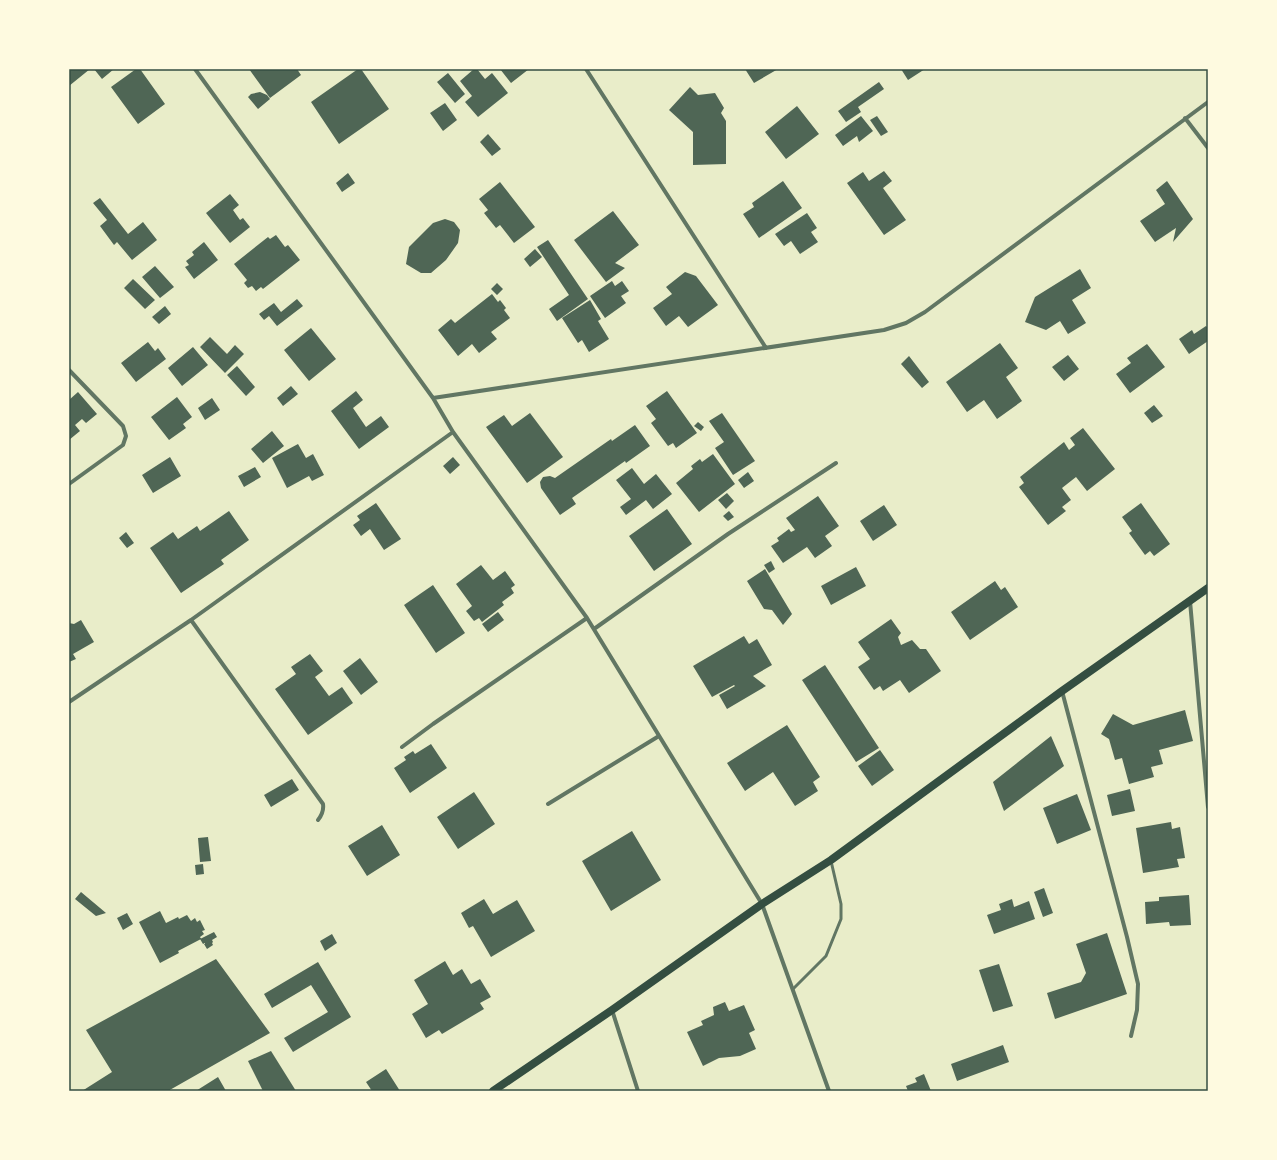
<svg xmlns="http://www.w3.org/2000/svg" width="1277" height="1160" viewBox="0 0 1277 1160" font-family="Cabin,sans-serif">
	<style>
		.building { fill: #4f6655 }
		.lines { fill: none; stroke-linecap: round; stroke-linejoin: round }
		.service { stroke: #617663; stroke-width: 3 }
		.minor { stroke: #617663; stroke-width: 4 }
		.secondary { stroke: #344e41; stroke-width: 8 }
		.neatline { fill: none; stroke: #344e41; stroke-width: 1.5 }
	</style>
	<rect width="100%" height="100%" fill="#e9edc9"/>
	<!-- building -->
	<path class="building" d="M69,69h21l-21,17z
		M94,69h20l-12,10z
		M136,69h4l25,35 -27,20 -27,-37z
		M249,69h48l4,6 -31,23z
		M358,69h3l28,40 -50,35 -28,-42z
		M474,69h3l8,10 7,-6 16,20 -30,24 -13,-15 7,-6 -12,-15z
		M500,69h29l-18,14z
		M745,69h33l-24,14z
		M901,69h24l-17,11z
		M448,73l17,21 -10,9 -18,-21z
		M879,82l5,7 -26,18 3,5 -15,10 -8,-11z
		M690,87l8,8 17,-2 9,15 -3,5 5,8v43l-33,1v-33l-24,-22z
		M260,92l7,3 3,4 -12,10 -10,-12 3,-3z
		M445,103l12,17 -14,11 -13,-18z
		M797,106l22,28 -33,25 -21,-27z
		M861,116l12,15 -14,11 -2,-6 -14,10 -8,-11z
		M877,116l11,16 -7,4 -11,-16z
		M488,134l13,15 -9,7 -12,-14z
		M884,171l8,10 -9,7 23,32 -22,15 -37,-52 16,-11 6,9z
		M348,173l7,10 -13,9 -6,-9z
		M783,181l19,27 -43,30 -16,-24 11,-7 -2,-4z
		M1167,181l26,38 -20,23 3,-14 -21,14 -15,-21 25,-17 -9,-14z
		M500,182l35,45 -21,16 -14,-18 -4,3 -12,-15 4,-3 -9,-11z
		M230,194l9,11 -6,5 7,10 3,-2 7,9 -20,16 -24,-30z
		M100,198l28,36 15,-12 14,18 -25,20 -15,-18 -3,3 -14,-19 7,-6 -14,-17z
		M613,211l26,34 -24,18 10,5 -19,14 -32,-42z
		M807,213l10,15 -6,4 7,10 -18,12 -9,-13 -7,5 -9,-12z
		M445,219l9,3 6,8 -2,13 -12,17 -15,13h-10l-15,-9 3,-17 24,-24z
		M276,235l9,12 3,-2 12,15 -37,29 -2,-2 -5,4 -4,-5 -4,2 -4,-5 3,-3 -13,-16 34,-27 2,2z
		M548,240l40,59 -31,22 -8,-12 20,-14 -32,-48z
		M204,242l14,18 -24,19 -9,-12 4,-2 -3,-4 8,-6 -2,-3z
		M535,249l7,8 -12,10 -6,-8z
		M155,266l19,21 -14,11 -18,-21z
		M1080,269l11,19 -19,12 14,23 -18,11 -8,-13 -14,9 -21,-8 10,-25z
		M685,272l11,4 22,29 -30,22 -9,-11 -13,10 -13,-18 19,-14 -6,-7z
		M133,279l22,21 -10,9 -21,-21z
		M612,281l3,5 7,-5 7,10 -8,5 5,7 -21,15 -15,-22z
		M497,283l6,6 -6,6 -6,-6z
		M492,294l6,8 2,-2 6,8 -2,2 6,8 -19,14 6,7 -18,14 -7,-9 -14,12 -20,-26 13,-11 4,4z
		M297,299l6,7 -26,20 -8,-10 -5,4 -5,-6 15,-11 7,9z
		M590,300l11,19 -3,2 11,18 -20,13 -7,-12 -4,3 -16,-25z
		M165,306l6,8 -12,10 -7,-7z
		M1206,326l2,2v13l-19,13 -10,-15 13,-9 2,4z
		M311,328l25,31 -27,22 -25,-31z
		M210,337l17,17 8,-9 9,9 -19,19 -25,-26z
		M148,342l7,9 3,-3 8,11 -30,23 -15,-19z
		M1000,343l18,25 -12,9 16,24 -25,18 -13,-19 -17,12 -21,-30z
		M1147,344l18,23 -35,26 -14,-19 15,-11 -4,-5z
		M193,347l15,18 -26,21 -14,-18z
		M1068,355l11,14 -15,12 -12,-14z
		M909,356l20,26 -7,6 -21,-24z
		M237,366l18,21 -9,9 -19,-21z
		M291,386l7,8 -15,12 -6,-8z
		M356,391l7,9 -10,8 13,19 15,-11 8,11 -30,22 -28,-38z
		M667,391l30,42 -21,15 -3,-5 -5,3 -17,-23 5,-4 -10,-13z
		M78,392l19,22 -11,9 -4,-4 -7,6 5,6 -11,9v-40z
		M177,397l15,20 -9,7 3,4 -17,12 -18,-23z
		M212,398l8,12 -15,10 -7,-12z
		M1154,405l9,11 -11,7 -8,-10z
		M530,413l33,44 -36,26 -41,-56 18,-12 8,11z
		M722,413l33,48 -22,14 -18,-27 9,-6 -15,-21z
		M698,422l6,5 -3,4 -7,-5z
		M635,425l15,21 -24,17 -1,-2 -53,37 4,6 -16,11 -19,-27 -1,-6 3,-5 7,-1 5,2 56,-39 1,2z
		M1083,428l32,41 -28,22 -11,-14 -14,11 9,12 -9,7 4,4 -18,14 -29,-38 5,-4 -4,-6 44,-35 5,8 6,-5 -5,-7z
		M272,431l12,15 -21,17 -12,-14z
		M298,444l8,14 7,-4 11,21 -12,6 -3,-5 -22,12 -15,-30z
		M713,454l22,30 -36,28 -23,-29 17,-14 -2,-3 9,-7 2,3z
		M170,457l11,19 -28,17 -11,-18z
		M453,457l7,8 -10,9 -7,-8z
		M255,467l6,10 -17,10 -6,-11z
		M632,468l12,16 12,-10 16,20 -19,15 -7,-9 -20,15 -6,-8 11,-8 -15,-19z
		M748,472l6,9 -10,7 -6,-8z
		M727,493l7,8 -8,8 -8,-9z
		M818,496l21,30 -14,10 7,10 -17,12 -8,-11 -24,16 -12,-17 8,-5 -2,-3 12,-9 2,3 4,-2 -9,-12z
		M376,503l25,36 -17,11 -14,-21 -9,7 -8,-11 7,-5 -3,-4z
		M1141,503l29,41 -16,12 -4,-5 -5,4 -16,-22 3,-2 -10,-14z
		M884,505l13,20 -24,16 -13,-20z
		M667,509l25,35 -38,27 -25,-35z
		M229,511l20,29 -28,20 3,4 -43,29 -31,-45 23,-16 5,7 19,-13 3,5z
		M729,511l5,6 -6,4 -5,-5z
		M126,532l8,11 -7,5 -8,-10z
		M771,561l4,8 -6,4 -5,-8z
		M481,565l12,15 12,-9 10,14 -4,3 3,5 -12,9 2,3 -22,17 -3,-4 -5,3 -8,-10 6,-5 -16,-22z
		M856,567l10,19 -35,19 -10,-19z
		M765,569l27,45 -9,11 -11,-15 -8,-1 -17,-28z
		M995,581l6,9 4,-3 13,20 -48,33 -19,-28z
		M433,585l32,48 -29,20 -32,-48z
		M498,612l6,8 -16,12 -6,-8z
		M891,619l10,14 -3,4 3,8 11,-5 8,9h6l15,22 -32,22 -9,-13 -17,11 -3,-5 -6,4 -16,-23 12,-8 -12,-17z
		M81,620l13,22 -21,12 3,5 -7,3v-39l5,1z
		M744,636l5,8 8,-5 15,26 -19,11 13,10 -39,23 -8,-14 16,-9 -1,-1 -22,12 -19,-31z
		M310,654l13,17 -8,6 14,19 13,-9 11,16 -45,32 -33,-46 21,-15 -5,-7z
		M360,658l18,24 -17,13 -18,-24z
		M825,665l54,83 -23,14 -54,-82z
		M1185,710l8,31 -34,9 4,14 -12,3 3,10 -25,7 -7,-26 -7,2 -6,-21 -8,-5 12,-20 20,11z
		M787,725l33,52 -7,5 5,9 -23,15 -22,-34 -28,19 -18,-28z
		M1051,736l13,30 -60,45 -11,-29z
		M431,744l16,24 -37,25 -16,-25 12,-8 -2,-3 9,-6 2,3z
		M880,750l14,20 -22,16 -14,-20z
		M292,779l7,11 -28,17 -7,-12z
		M1130,789l5,22 -23,5 -5,-21z
		M474,792l21,32 -37,25 -21,-32z
		M1077,794l14,36 -34,14 -14,-36z
		M1171,822l1,7 8,-2 5,31 -8,1 2,8 -36,6 -7,-45z
		M382,825l18,30 -33,21 -19,-30z
		M632,831l29,49 -50,31 -29,-50z
		M208,837l3,24 -11,1 -2,-24z
		M203,864l1,10 -8,1 -1,-10z
		M1044,888l9,25 -10,4 -9,-25z
		M81,892l25,21 -10,3 -21,-17z
		M1189,895l2,30 -21,1 -1,-4 -23,2 -1,-22 14,-1v-4z
		M484,899l9,15 24,-14 18,31 -44,26 -18,-31 -4,2 -8,-15z
		M1012,899l2,8 15,-6 6,18 -41,15 -7,-19 14,-5 -2,-6z
		M160,911l6,12 12,-6 1,2 8,-4 4,6 4,-3 2,4 3,-2 5,10 -3,1 2,3 -4,3 1,2 -23,12 1,2 -19,10 -21,-41z
		M127,913l6,11 -10,6 -6,-12z
		M214,932l3,5 -5,3 1,2 -1,1 1,2 -6,4 -3,-5h1v-1l-2,1 -3,-5z
		M1107,933l20,61 -72,25 -8,-26 34,-11 5,-9 -10,-29z
		M332,934l5,9 -12,8 -5,-10z
		M216,959l54,74 -102,58h-86l30,-19 -26,-42z
		M445,961l8,14 9,-6 9,15 9,-5 11,18 -11,6 4,6 -42,25 -3,-4 -13,8 -14,-24 16,-10 -14,-24z
		M318,962l33,55 -58,35 -9,-14 44,-26 -17,-27 -39,23 -8,-14z
		M999,964l14,42 -20,6 -14,-42z
		M725,1002l4,9 15,-6 11,25 -6,3 7,16 -16,7 -21,2 -16,8 -16,-34 16,-7 -2,-4 13,-6 -1,-8z
		M1003,1045l6,17 -52,19 -6,-17z
		M271,1051l25,40h-33l-15,-30z
		M386,1069l14,22h-28l-6,-9z
		M924,1074l7,17h-23l-2,-5 11,-4 -2,-4z
		M218,1077l8,14h-30l3,-2z"/>
	<g class="lines">
		<!-- service -->
		<path class="service" d="M793,989l33,-33 15,-37v-15l-10,-43"/>
		<!-- minor -->
		<path class="minor" d="M195,69l238,329 20,34 134,186 175,286 67,187
			M586,69l180,279
			M1185,118l23,30
			M69,370l54,56 3,10 -3,9 -54,39
			M433,398l451,-68 22,-7 19,-11 283,-210
			M1190,601l18,206
			M191,620l132,184c1,7 -1,11 -5,16
			M594,629l134,-95 108,-71
			M1062,691l65,246 11,47 -1,26 -6,26
			M69,702l122,-82 262,-188
			M402,747l31,-23 154,-106
			M548,804l111,-68
			M612,1010l26,81"/>
		<!-- secondary -->
		<path class="secondary" d="M493,1091l119,-81 150,-106 69,-44 231,-169 146,-103"/>
	</g>
	<!-- border -->
	<rect width="1277" height="1160" fill="none" stroke="#fefae0" stroke-width="140"/>
	<rect x="70" y="70" width="1137" height="1020" class="neatline"/>
</svg>
